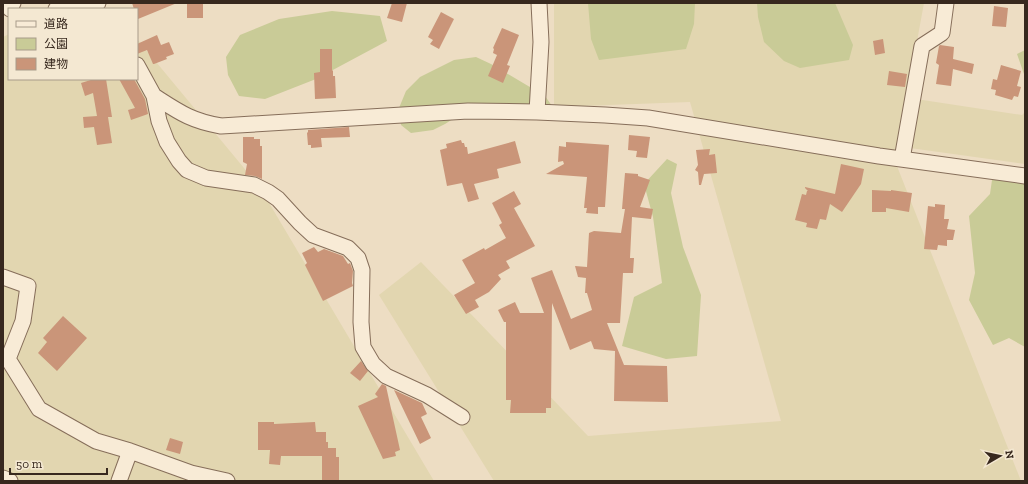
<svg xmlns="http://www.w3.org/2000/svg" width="1028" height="484" viewBox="0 0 1028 484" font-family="'Zilla Slab','Noto Sans JP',serif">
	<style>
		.farmland { fill: #e2d6b0 }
		.green { fill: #c9cb97 }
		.building { fill: #ca9579 }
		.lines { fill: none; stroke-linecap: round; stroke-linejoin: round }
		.street-casing { stroke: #866e5a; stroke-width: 17 }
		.street { stroke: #f8ebd6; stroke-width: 15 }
	</style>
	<rect width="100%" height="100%" fill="#edddc3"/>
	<!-- farmland -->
	<path class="farmland" d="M554,3h370l-29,158 126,320h-527l-115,-186 42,-33 167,174 193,-15 -91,-319 -136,5z
		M9,34v45h128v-40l122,147 175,295h-431v-444z
		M916,99l106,16 3,-3v52l-115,-16z"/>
	<!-- green -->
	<path class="green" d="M588,3h107l-1,21 -8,25 -87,11 -8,-21z
		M757,3h78l18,42 -4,15 -49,8 -16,-7 -20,-19 -6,-25z
		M332,11l48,5 7,25 -71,38 -51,20 -26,-3 -11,-21 -2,-18 14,-22 39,-16z
		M1025,50v27l-8,-23z
		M476,57l15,7 54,32 12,17 -45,1 -34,-11 -33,21 -12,6 -22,3 -10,-8 -2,-17 7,-17 14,-14 34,-17z
		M667,159l10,5 -6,29 12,54 18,48 -4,61 -31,3 -44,-13 12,-49 28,-14 -9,-66 -9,-33z
		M993,173l32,5v169l-16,-9 -16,7 -24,-45 6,-27 -6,-57 21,-22z"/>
	<!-- building -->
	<path class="building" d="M132,3h45l-39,16 -1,-10h-3z
		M187,3h16v15h-16z
		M392,3h15l-5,19 -15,-4z
		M994,6l14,2 -2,19 -14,-1z
		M441,12l13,7 -15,30 -9,-5 3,-4 -5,-3z
		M502,28l17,7 -12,30 3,1 -7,17 -15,-7 9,-21 -4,-2 1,-4 -1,-1z
		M157,35l4,10 8,-3 5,12 -8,3 1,2 -13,5h-1l-6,-14 -10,4v-10z
		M883,39l2,14 -10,2 -2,-14z
		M940,45l14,2 -1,12 21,5 -2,10 -19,-5 -2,17 -15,-2 3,-19 -3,-2 3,-17z
		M320,49h12v22l1,-1v6h2l1,22 -21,1 -1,-26 6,-1z
		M1001,65l20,6 -4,15 4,1 -3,10 -4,-1 -2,4 -17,-5 1,-5 -5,-1 2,-10 4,1z
		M889,71l18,3 -2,13 -18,-2z
		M94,79h12l6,38h-4l4,26 -15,2 -3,-18 -10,1 -1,-11 14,-1 -4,-23 -8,3 -4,-13z
		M119,79h15l11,20 3,15 -17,6 -3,-10 7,-2z
		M349,127l1,10 -29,1 1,9 -11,1v-3h-3l-1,-12 1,-1v-2z
		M629,135l21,2 -3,21 -11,-1 1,-6 -9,-1z
		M243,137h11v2h6v7h2v33l-7,-3 -10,-1 2,-11 -4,-2z
		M461,140l1,3h2l1,4h2l1,7 47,-13 6,22 -24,6 2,9 -25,6 5,15 -11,3 -6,-19 -15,3 -7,-36 7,-2 -1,-4z
		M566,142l43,3 -4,62h-7v7l-12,-1 1,-5h-3l3,-31 -41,-3 18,-10 -1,-3 -5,1 1,-16 7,1z
		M710,149l-1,6 6,-1 2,19 -13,1 -3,11h-2l-1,-13 -3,-2 3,-5 -2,-15z
		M841,164l23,5 -3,15 -19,28 -12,-8 -4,16 -6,-1 -3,10 -11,-2 1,-4 -12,-3 7,-26 4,1 1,-4h1l-3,-3v-1l30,7z
		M625,173l13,1v2l12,4 -10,27 13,2 -2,10 -19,-2 -2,41h4l-1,15h-10l-3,50h-13l17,42 43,1 1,36 -54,-1 1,-50 -21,-2 -3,-8 -21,9 -18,-47 -1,105h-5v5h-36l1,-13h-5v-78h-2l-6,-12 17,-8 5,11h24l-13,-35 21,-8 19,49 21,-9 -5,-17h-2l1,-15 -8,-1 -3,-11 12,1 2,-34 5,-2 27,2 4,-24h-3z
		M872,190l19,1v-1l21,3 -3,19 -23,-4v4h-14z
		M514,191l7,13 -7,4 21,38 -29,15 4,7 -12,7 3,4 -12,13 -14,8 4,7 -13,7 -12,-19 21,-12 -13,-23 22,-12 1,2 21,-12 -7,-13 3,-2 -10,-20z
		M935,204l10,1 -1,14h5l-2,10 8,1 -2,10h-6v6l-9,-1 -1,5 -13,-1 4,-43 7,1z
		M314,247l4,5 6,-3 19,7 5,8 2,-1 3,8 -1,12 1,3 -30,15 -18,-36 2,-2 -5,-10z
		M63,316l24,22 -30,33 -19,-18 9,-11 -4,-4z
		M361,361l7,10 -8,10 -10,-8z
		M382,384l4,2 14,64 -5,2 1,4 -13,3 -25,-53 20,-9 -3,-3z
		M394,390l28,13 5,11 -6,3 10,21 -11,6z
		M258,422h16v2l41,-2 1,10h10v10h2v6h8v9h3v24h-17v-25h-41l-1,9 -11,-1 1,-14h-12z
		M170,438l13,4 -3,12 -14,-4z"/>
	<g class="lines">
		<!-- street casing -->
		<g class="street-casing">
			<path id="street" d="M10,9l3,-6
				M56,9l38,-3 4,-3
				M137,65l17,31 5,25 8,21 12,19 8,9 19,8 48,7 14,7 10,7 22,24 13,12 35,13 10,10 4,12 -1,52 2,25 10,17 13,12 41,19 35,22
				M154,96c25,16 37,25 67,30l247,-15 69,1 68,3 43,3 231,38 146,20
				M537,112l4,-70 -2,-39
				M902,159l20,-113 20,-13 4,-30
				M3,277l25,9 -5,35 -15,38 31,50 57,32 34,10 61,22 36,8
				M3,478l7,3
				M119,481l11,-30"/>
		</g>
		<!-- street -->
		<use href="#street" class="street"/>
	</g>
	<!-- border -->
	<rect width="1028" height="484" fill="none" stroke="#37281e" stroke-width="8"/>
	<!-- legend -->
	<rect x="8" y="8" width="130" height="72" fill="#f4e8d2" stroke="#a89b8a"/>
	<rect x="16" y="21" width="20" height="6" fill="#f8ebd6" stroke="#a89b8a"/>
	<text x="44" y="28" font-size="12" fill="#37281e">道路</text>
	<rect x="16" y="38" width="20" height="12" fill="#c9cb97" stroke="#a89b8a"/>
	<text x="44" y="48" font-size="12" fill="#37281e">公園</text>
	<rect x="16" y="58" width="20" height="12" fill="#ca9579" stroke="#a89b8a"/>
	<text x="44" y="68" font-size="12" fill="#37281e">建物</text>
	<!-- north arrow -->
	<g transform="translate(1000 456) rotate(81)" stroke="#f4e8d2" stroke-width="3" paint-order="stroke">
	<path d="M0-3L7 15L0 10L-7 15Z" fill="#37281e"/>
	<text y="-6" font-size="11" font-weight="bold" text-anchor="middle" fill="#37281e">N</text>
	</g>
	<!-- scale -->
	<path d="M10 468v6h97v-6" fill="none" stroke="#37281e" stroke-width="2"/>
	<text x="16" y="468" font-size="12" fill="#37281e" stroke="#f4e8d2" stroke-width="3" paint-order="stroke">50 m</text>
</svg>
